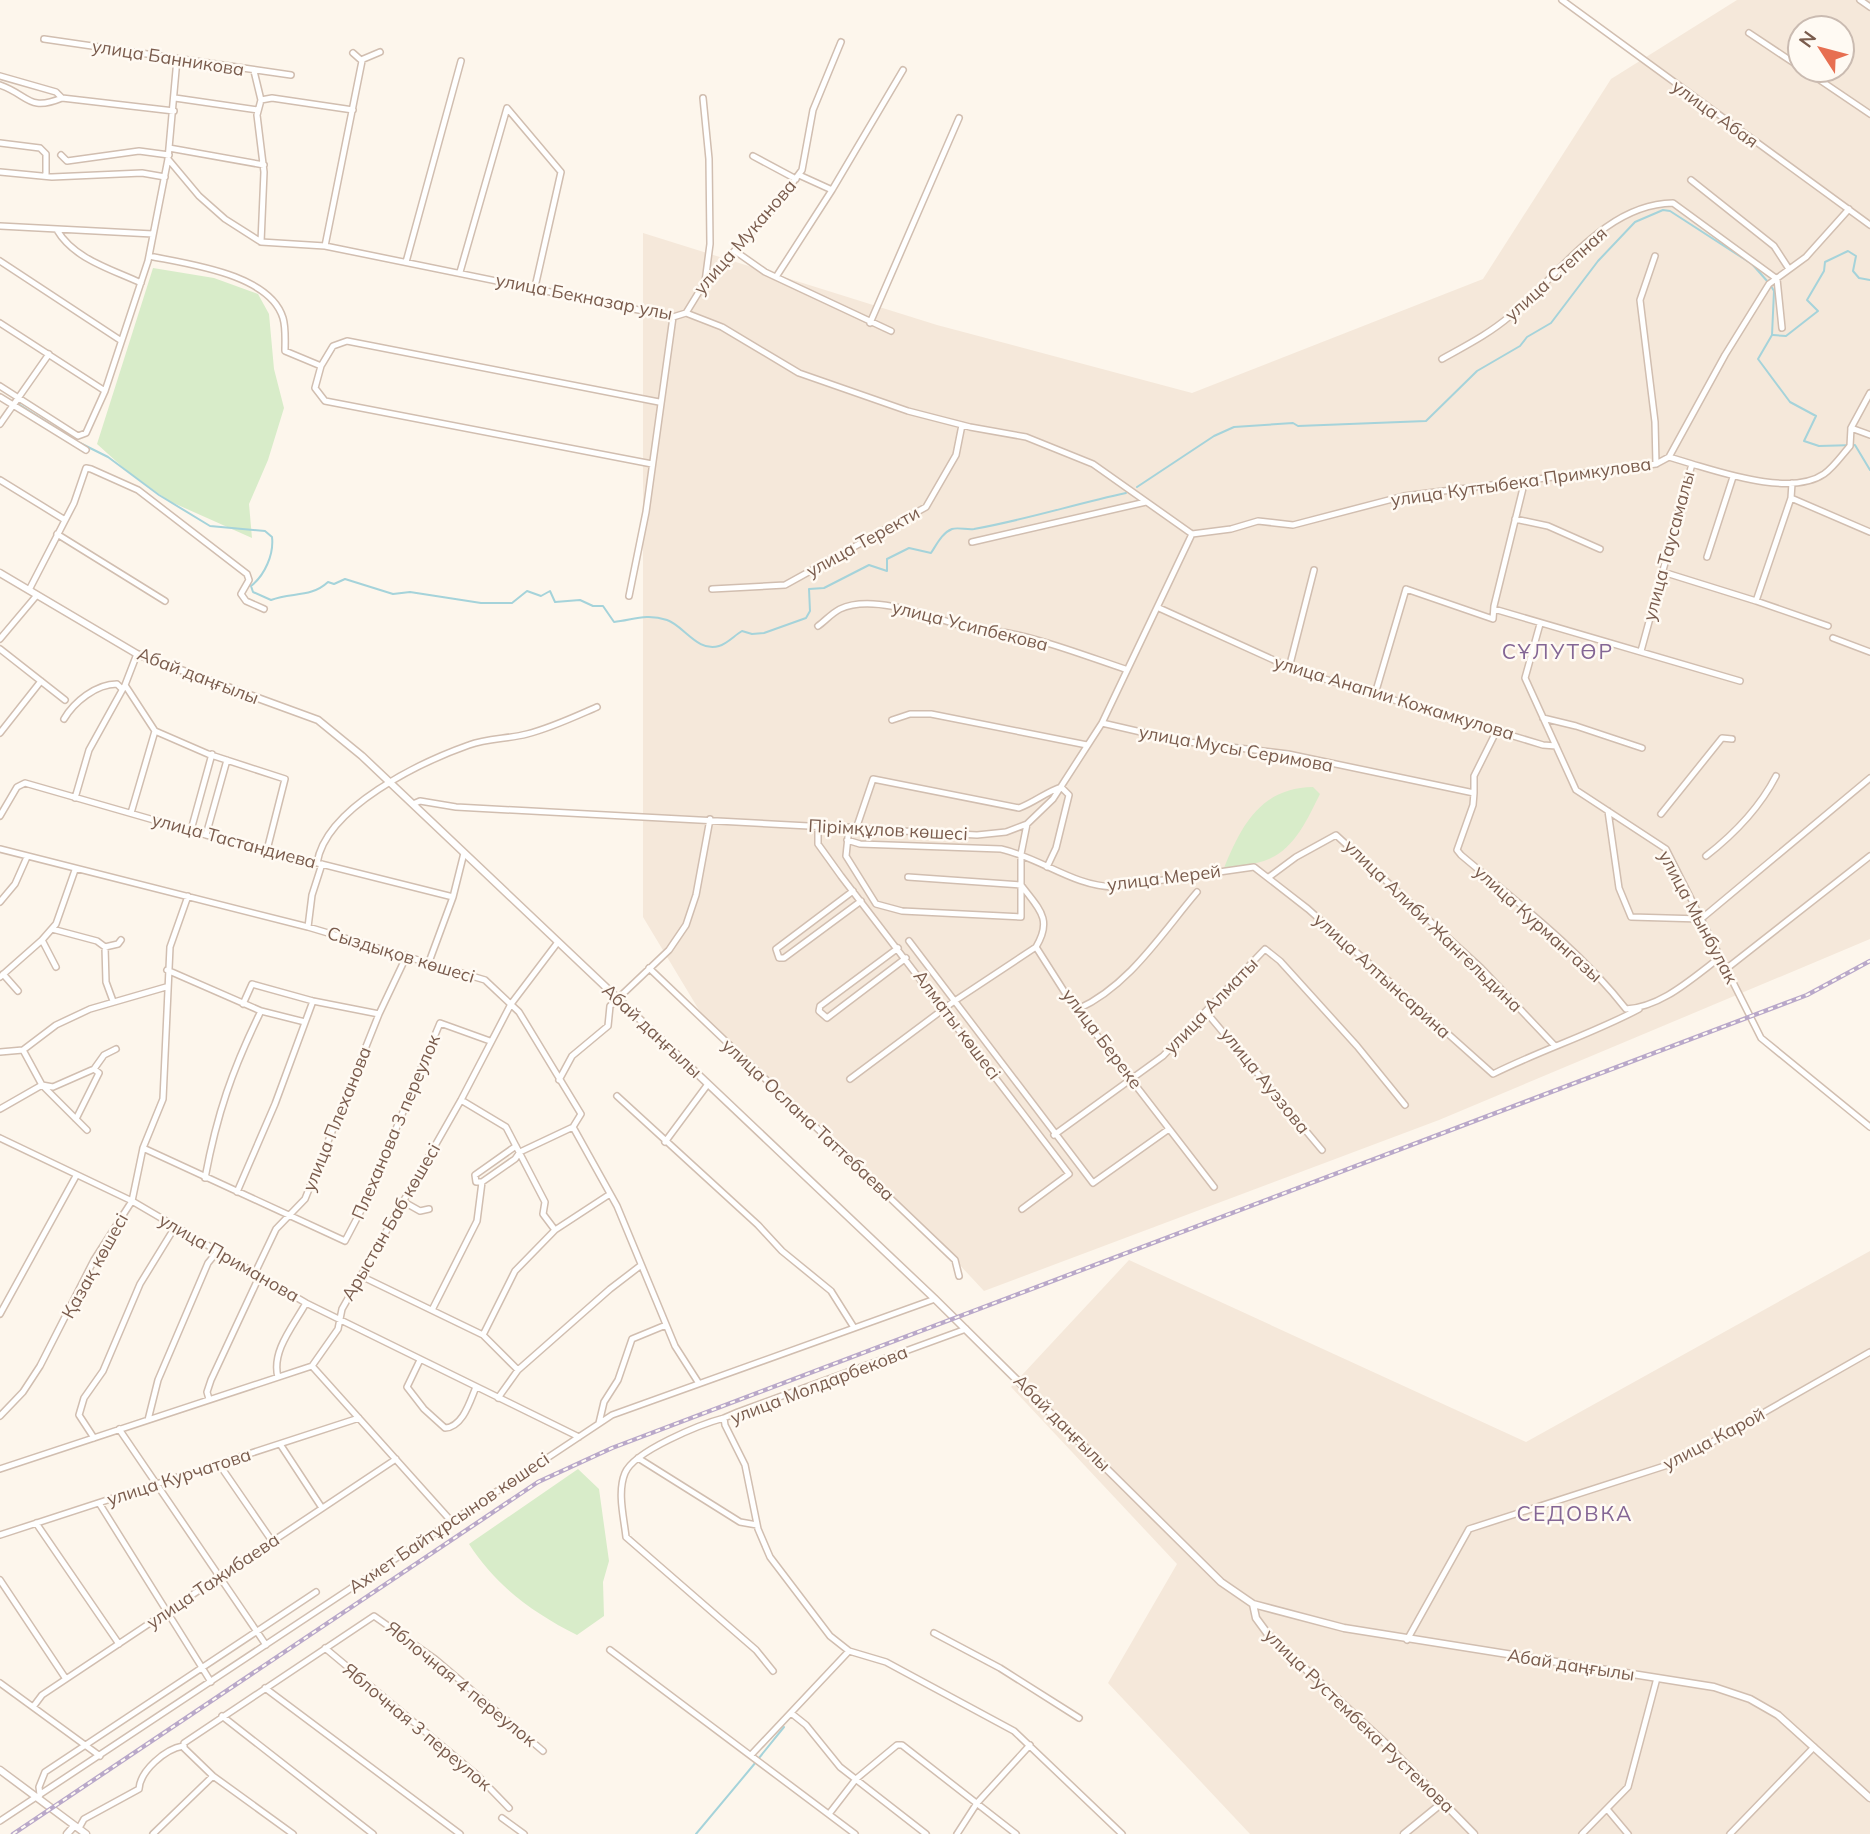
<svg xmlns="http://www.w3.org/2000/svg" width="1870" height="1834" viewBox="0 0 1870 1834" font-family="Mulish,sans-serif">
	<style>
		.residential { fill: #f5e8da; fill-rule: evenodd }
		.green { fill: #d8ecc9 }
		.lines { fill: none; stroke-linecap: round; stroke-linejoin: round }
		.stream { stroke: #a5d3da; stroke-width: 2 }
		.minor-casing { stroke: #d1beb0; stroke-width: 8 }
		.tertiary-casing { stroke: #d1beb0; stroke-width: 9 }
		.minor { stroke: #fff; stroke-width: 5 }
		.tertiary { stroke: #fff; stroke-width: 6 }
		.rail-casing { stroke: #b9a8c9; stroke-width: 4.5 }
		.rail { stroke: #fffaf3; stroke-width: 2; stroke-dasharray: 5; stroke-linecap: butt }
		.labels { text-anchor: middle; stroke-width: 5; stroke-linejoin: round; paint-order: stroke }
		.street-label { font-size: 18px; fill: #7a5c4d; stroke: #fffaf3 }
		.quarter-label { font-size: 21px; letter-spacing: 2px; fill: #846695; stroke: #fffaf3 }
	</style>
	<rect width="100%" height="100%" fill="#fdf6ec"/>
	<!-- residential -->
	<path class="residential" d="M1737,0h133v939l-431,181 -455,171 -56,-60 -226,-216 -59,-98v-684l294,92 255,68 291,-114 128,-200zM1800,28h42v42h-42z
		M1870,1251v583h-620l-142,-151 69,-119 -166,-177 118,-127 397,182z"/>
	<!-- green -->
	<path class="green" d="M153,268l61,10 44,16 11,20 5,55 10,39 -16,52 -19,44 3,34 -83,-37 -42,-30 -30,-27z
		M1313,787l7,7c-12,24 -25,54 -51,65 -13,6 -31,6 -45,9 18,-44 37,-80 89,-81z
		M578,1469l21,20 10,72 -6,21 1,34 -27,19c-45,-23 -80,-48 -108,-91z"/>
	<g class="lines">
		<!-- stream -->
		<path class="stream" d="M1771,286l3,5 -2,44 -14,24 32,43 26,14 -12,25 15,5 36,-1 15,25
			M1773,335l13,1 32,-25 -11,-11 17,-29 1,-9 23,-11 8,5 -3,15 6,7 11,2
			M20,405l50,32
			M80,443l28,14 51,38 51,31 55,5 7,6c2,17 -7,38 -21,49l2,6 18,8c20,-8 40,-2 57,-18l6,2 11,-5 48,15 17,-2 71,11h31l15,-12 14,5 9,-5 5,11 25,-2 13,6h10l11,16c19,-2 32,-9 53,-2 16,5 31,33 52,26 8,-2 16,-11 23,-15l10,3 12,-1 42,-15 4,-7 -1,-22 15,-1 45,-23 18,6v-12l22,-11 22,5c6,-9 11,-20 21,-24 6,-2 15,1 22,0 51,-9 101,-25 152,-36
			M1137,487l77,-51 20,-9 59,-4 5,3 128,-5 51,-50 43,-25 7,-9 24,-14 47,-62 37,-39 28,-12 7,1 82,53 16,18
			M759,1758l25,-31
			M696,1834l60,-72"/>
		<!-- minor casing -->
		<g class="minor-casing">
			<path id="minor" d="M1562,0l308,225
				M1860,0l10,7
				M1749,33l51,34
				M44,39l247,36
				M361,60l19,-8
				M1805,70l65,44
				M254,71l7,29 -4,15 7,57 -3,70
				M0,76l56,16 6,6 112,13
				M0,85c29,10 28,27 62,13
				M175,98l83,12
				M703,98l6,61 1,85 -5,38
				M261,100l11,-2 81,12
				M0,143l40,5 6,6v22
				M169,148l95,17
				M61,155l6,6 72,-10 30,4
				M753,156l43,23
				M168,159l31,37 26,23 36,23 64,4 348,71 13,-4 36,14 77,46 109,38 62,16 56,10 67,27 99,70
				M0,172l52,5 90,-4 23,4
				M799,175l33,15
				M1691,180l83,66 15,23
				M0,226l153,8
				M57,230c17,29 54,39 84,53
				M325,246l37,-185 -9,-8
				M735,251l30,21 126,59
				M149,256c39,8 121,18 134,62 3,10 2,23 2,33l36,15 -6,22 10,13 327,63
				M1655,256l-15,44 15,122 1,42
				M0,261l120,79
				M406,262l55,-201
				M460,272l47,-164 54,64 -26,115
				M776,277l56,-87 71,-120
				M686,313l19,-31 66,-70 31,-42 11,-60 28,-68
				M0,323l105,68
				M870,323l89,-205
				M1442,359c23,-13 47,-25 68,-43 49,-40 94,-112 163,-113l104,76 5,49
				M321,366l12,-20 14,-5 312,61
				M0,386l78,50 8,-3 19,-42 43,-130 20,-102 9,-100
				M0,397l86,53
				M0,424l49,-70
				M1851,428l19,-35
				M1692,464c34,10 100,32 132,10 10,-7 18,-19 26,-28l1,-18 19,7
				M0,480l65,40
				M1792,483l-1,15 79,34
				M1791,498l-35,103 72,25
				M1515,519l33,7 52,23
				M57,534l108,67
				M1192,534l39,-5 27,-8 35,4 111,-29 252,-32 13,-7 56,-102 44,-71 37,-27 43,-48
				M972,542l174,-40
				M1707,557l26,-80
				M1663,572l93,29
				M712,589l73,-4 141,-78 30,-52 6,-30
				M29,590l45,-87 12,-35 5,1 47,21 109,84 2,6 -8,14 5,7 18,8
				M629,596l17,-84 27,-195
				M1159,608l139,63 245,74 13,1
				M1494,609l246,72
				M1540,624l-15,54 51,112 90,59 95,189 109,89
				M818,626c7,-5 14,-13 22,-17 36,-17 101,12 138,22 32,-5 113,27 147,38
				M1833,638l37,14
				M0,639l37,-44
				M0,649l65,51
				M1641,651l51,-187 -23,-7
				M1289,668l25,-98
				M125,685l30,46 53,23 77,25 -18,71
				M1375,694l31,-105 87,30 1,-13 31,-126
				M1543,718l33,8 66,22
				M64,719c10,-17 32,-35 53,-35l5,5
				M892,720l18,-6h21l156,31
				M1102,723l78,18 108,13 186,39 -1,12 -16,45 4,5c57,48 119,95 165,154 34,-2 63,-28 88,-47l5,-8
				M0,733l41,-52
				M1474,793v-17l23,-46
				M75,798l14,-48 36,-65 12,-31
				M413,804l7,-3 36,6 521,28 29,-3 21,-8 26,-25 49,-76 90,-189
				M1608,811l11,77 12,29 70,2 169,-141
				M131,813l24,-82
				M1661,814l61,-76 10,1
				M0,816l17,-29 8,-4 181,52 247,62
				M818,826v18l23,32 228,298 -47,35
				M857,826l16,-47 146,29c16,-6 27,-16 42,-21l8,8 -13,53 -9,19
				M849,827l-3,29 30,48 26,7 119,6v-63l6,-30
				M191,830l21,-76
				M206,835l21,-75
				M847,840l13,4 141,5c40,9 72,37 113,38l140,-20 54,42 185,165c48,-24 99,-40 146,-65
				M0,849l308,78 177,53 34,32 62,102 -8,13 44,79 58,140 23,36
				M1706,856c27,-21 54,-49 70,-80
				M317,863c9,-56 104,-101 152,-118 18,-7 39,-6 58,-11 24,-6 47,-17 70,-27
				M908,877l113,8c18,24 32,34 15,62
				M1269,877l27,-20 40,-22 145,133 74,78
				M853,891l-77,58 3,9h5l77,-57
				M0,902l15,-18 12,-27
				M308,927l4,-32 10,-31
				M52,929l45,12 8,6 13,-3 3,-4
				M42,940l14,27
				M909,941l184,242 76,-54
				M105,947l1,35 7,19
				M1036,947l33,52 145,188
				M898,948l-78,58 -1,5 8,7 79,-60
				M429,962l24,-65 11,-44
				M649,968l306,292 4,16
				M1726,969l144,-113
				M167,970l94,41 44,11
				M3,974l15,17
				M0,977l42,-37 14,-16 19,-54
				M243,1004l9,-20 61,17 66,13
				M1078,1009c51,-23 84,-76 119,-117
				M1206,1012l116,138
				M23,1050l19,35 45,45
				M0,1052l23,-2 33,-25 34,-16 76,-22
				M850,1079l103,-77 83,-55
				M559,1080l13,-24 36,-30 2,-20 59,-56 17,-25 10,-30 14,-76
				M617,1096l141,129 24,26 49,40 22,35
				M461,1100l45,27 39,75 -2,12 12,16
				M0,1109l42,-24 11,2 41,-18 10,-14 12,-6
				M76,1119l23,-46 -5,-4
				M1054,1135l109,-79 102,-107 15,12 77,85 48,59
				M0,1138l132,63 174,102 273,134
				M665,1142l43,-58
				M516,1146l-41,29 1,7h6l33,-23 5,-7 53,-25
				M143,1148l202,93 21,-40 74,-178 50,18
				M205,1178c12,-64 27,-108 56,-167
				M237,1192l38,-88 38,-103
				M404,1202l16,9 9,-2
				M254,1275l22,-46 29,-30 74,-185 28,-59
				M363,1277l120,58 35,35
				M432,1310l45,-89 5,-39
				M0,1314l76,-138
				M966,1329l-228,83 -14,6 1,7 20,40 13,64 12,28 60,79 19,15 37,11 128,69 108,103
				M483,1335l32,-64 40,-41 55,-36
				M420,1360l-13,27 17,22 21,19c18,-1 25,-27 31,-41
				M312,1366l140,156
				M278,1377c-7,-26 16,-52 28,-74
				M498,1398l20,-28 92,-81 30,-23
				M209,1399l-2,-7 4,-12 48,-103
				M0,1416l23,-24 17,-26 54,-106 38,-59 11,-53 20,-49 7,-152 18,-51
				M724,1418c-23,6 -90,33 -99,55 -8,19 -1,45 1,64l130,113 17,21
				M148,1420l10,-40 50,-117 9,-11
				M599,1423l5,-21 14,-22 14,-41 34,-14
				M119,1429l147,216
				M94,1438l-15,-23 5,-17 19,-27 37,-87 35,-57
				M280,1444l42,64
				M638,1458l102,64 17,3
				M219,1464l53,77
				M0,1469l312,-103 26,-37 4,-20 119,-209 50,-96 47,-62
				M99,1503l112,179
				M36,1523l83,121
				M0,1535l359,-117
				M0,1580l66,99
				M934,1633l66,35 79,50
				M1407,1640l62,-111 208,-67 193,-110
				M325,1648l152,127 32,33
				M610,1650l245,184
				M0,1683l100,73
				M265,1688l195,146
				M33,1707l9,-12 354,-236
				M791,1713l15,12 34,42 86,67
				M222,1716l151,118
				M751,1755l98,-104
				M40,1795l-1,-8 6,-15 271,-180
				M1607,1809l21,25
				M829,1814l27,-35 41,-34h5l114,89
				M502,1818l22,16
				M0,1821l612,-406 323,-116
				M79,1828l5,-9 55,-30c1,-18 26,-40 44,-43
				M153,1834l60,-58
				M293,1834l-80,-58 -29,-28v-5l190,-127 61,43 108,92
				M957,1834l20,-31 53,-58
				M1582,1834l46,-47 29,-109
				M1730,1834l84,-87"/>
		</g>
		<!-- tertiary casing -->
		<g class="tertiary-casing">
			<path id="tertiary" d="M0,573l137,81 181,66 44,36 573,543 286,283 32,22 91,24 370,59 36,12 28,16 92,83
				M1253,1604l3,14 11,15 119,111 88,90
				M0,1770l86,64
				M67,1834l7,-8
				M1404,1834l38,-31"/>
		</g>
		<!-- minor -->
		<use href="#minor" class="minor"/>
		<!-- tertiary -->
		<use href="#tertiary" class="tertiary"/>
		<!-- rail casing -->
		<g class="rail-casing">
			<path id="rail" d="M13,1834l525,-352 74,-34 1195,-453 63,-34"/>
		</g>
		<!-- rail -->
		<use href="#rail" class="rail"/>
	</g>
	<g class="labels">
		<!-- street labels -->
		<g class="street-label">
			<text transform="translate(168 58) rotate(9)" y="6">улица Банникова</text>
			<text transform="translate(1715 114) rotate(36)" y="6">улица Абая</text>
			<text transform="translate(745 237) rotate(-49)" y="6">улица Муканова</text>
			<text transform="translate(1556 274) rotate(-42)" y="6">улица Степная</text>
			<text transform="translate(584 297) rotate(11)" y="6">улица Бекназар улы</text>
			<text transform="translate(1521 482) rotate(-8)" y="6">улица Куттыбека Примкулова</text>
			<text transform="translate(863 542) rotate(-29)" y="6">улица Теректи</text>
			<text transform="translate(1669 546) rotate(-75)" y="6">улица Таусамалы</text>
			<text transform="translate(970 626) rotate(14)" y="6">улица Усипбекова</text>
			<text transform="translate(198 676) rotate(21)" y="6">Абай даңғылы</text>
			<text transform="translate(1394 698) rotate(17)" y="6">улица Анапии Кожамкулова</text>
			<text transform="translate(1236 749) rotate(10)" y="6">улица Мусы Серимова</text>
			<text transform="translate(888 830) rotate(3)" y="6">Пірімқұлов көшесі</text>
			<text transform="translate(234 841) rotate(15)" y="6">улица Тастандиева</text>
			<text transform="translate(1164 878) rotate(-7)" y="6">улица Мерей</text>
			<text transform="translate(1698 917) rotate(62)" y="6">улица Мынбулак</text>
			<text transform="translate(1538 924) rotate(42)" y="6">улица Курмангазы</text>
			<text transform="translate(1433 926) rotate(44)" y="6">улица Алиби Жангельдина</text>
			<text transform="translate(401 955) rotate(17)" y="6">Сыздықов көшесі</text>
			<text transform="translate(1382 976) rotate(42)" y="6">улица Алтынсарина</text>
			<text transform="translate(1211 1006) rotate(-46)" y="6">улица Алматы</text>
			<text transform="translate(957 1025) rotate(53)" y="6">Алматы көшесі</text>
			<text transform="translate(652 1031) rotate(43)" y="6">Абай даңғылы</text>
			<text transform="translate(1102 1039) rotate(53)" y="6">улица Береке</text>
			<text transform="translate(1265 1081) rotate(51)" y="6">улица Ауэзова</text>
			<text transform="translate(337 1119) rotate(-68)" y="6">улица Плеханова</text>
			<text transform="translate(808 1120) rotate(43)" y="6">улица Ослана Таттебаева</text>
			<text transform="translate(396 1127) rotate(-67)" y="6">Плеханова 3 переулок</text>
			<text transform="translate(391 1222) rotate(-60)" y="6">Арыстан Баб көшесі</text>
			<text transform="translate(229 1258) rotate(30)" y="6">улица Приманова</text>
			<text transform="translate(95 1266) rotate(-61)" y="6">Қазақ көшесі</text>
			<text transform="translate(819 1385) rotate(-21)" y="6">улица Молдарбекова</text>
			<text transform="translate(1062 1423) rotate(45)" y="6">Абай даңғылы</text>
			<text transform="translate(1714 1439) rotate(-28)" y="6">улица Карой</text>
			<text transform="translate(179 1477) rotate(-18)" y="6">улица Курчатова</text>
			<text transform="translate(449 1523) rotate(-34)" y="6">Ахмет Байтұрсынов көшесі</text>
			<text transform="translate(213 1581) rotate(-34)" y="6">улица Тажибаева</text>
			<text transform="translate(1571 1665) rotate(9)" y="6">Абай даңғылы</text>
			<text transform="translate(461 1684) rotate(39)" y="6">Яблочная 4 переулок</text>
			<text transform="translate(1359 1721) rotate(44)" y="6">улица Рустембека Рустемова</text>
			<text transform="translate(417 1727) rotate(40)" y="6">Яблочная 3 переулок</text>
		</g>
		<!-- quarter labels -->
		<g class="quarter-label">
			<text x="1558" y="659">СҰЛУТӨР</text>
			<text x="1575" y="1521">СЕДОВКА</text>
		</g>
	</g>
	<!-- north arrow -->
	<g transform="translate(1821 49) rotate(306)"><circle r="33" fill="#fffaf3" stroke="#cabbb1" stroke-width="2"/>
	<path d="M0-5L12 26L0 18L-12 26Z" fill="#e76f51"/>
	<text y="-10" font-size="19" font-weight="bold" text-anchor="middle" fill="#7a5c4d">N</text>
	</g>
</svg>
